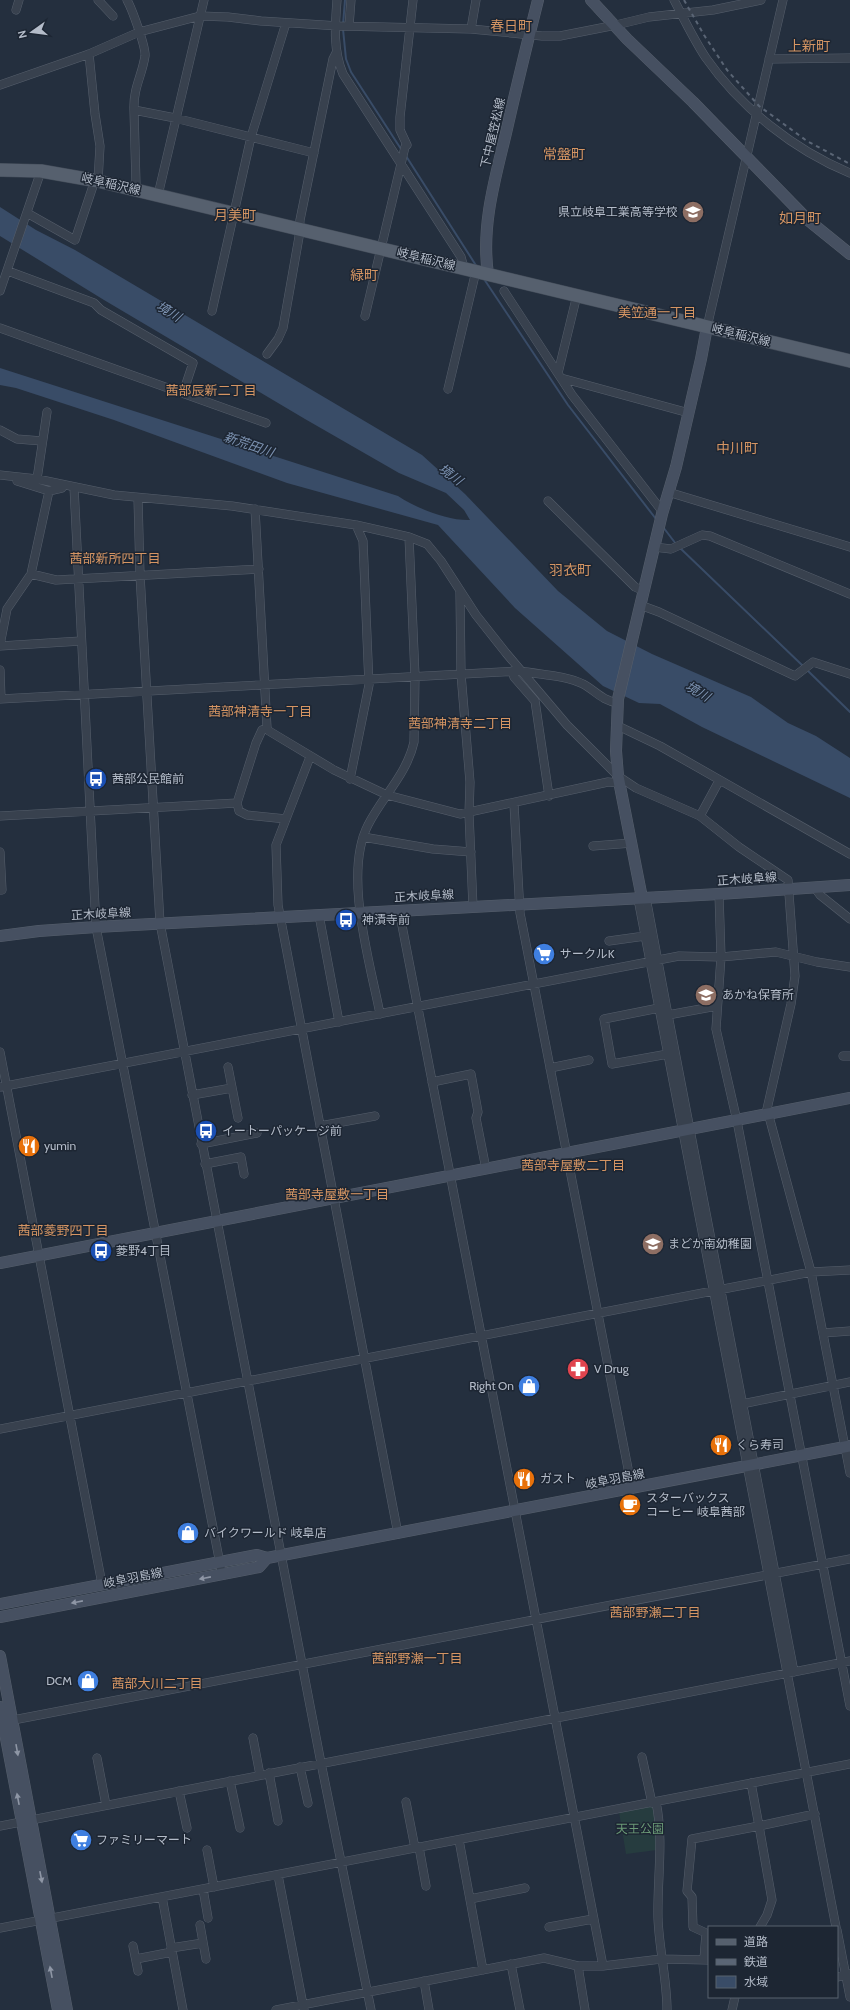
<svg xmlns="http://www.w3.org/2000/svg" width="850" height="2010" viewBox="0 0 850 2010" font-family="Cabin,'Noto Sans JP',sans-serif">
	<style>
		.green { fill: #263c3f }
		.water { fill: #394c67 }
		.lines { fill: none; stroke-linecap: round; stroke-linejoin: round }
		.stream { stroke: #394c67; stroke-width: 2 }
		.street-casing { stroke: #565f6c; stroke-width: 9 }
		.secondary-casing { stroke: #565f6c; stroke-width: 12 }
		.primary-casing { stroke: #414a57; stroke-width: 14 }
		.street { stroke: #38414e; stroke-width: 8 }
		.secondary { stroke: #465061; stroke-width: 11 }
		.primary { stroke: #56606e; stroke-width: 13 }
		.rail { stroke: #5a6575; stroke-width: 2; stroke-dasharray: 4 4; stroke-linecap: butt }
		.oneway { fill: #8e96a5 }
		.labels { text-anchor: middle; stroke-width: 3; stroke-linejoin: round; paint-order: stroke }
		.street-label { font-size: 12px; fill: #b4bcc9; stroke: #1d2633 }
		.poi-label { font-size: 12px; fill: #b4bcc9; stroke: #1d2633; text-anchor: start }
		.park-label { font-size: 12px; fill: #6b9a76; stroke: #1d2633 }
		.water-label { font-size: 13px; font-style: italic; fill: #7c92b1; stroke: #1d2633 }
		.neighbourhood-label { font-size: 13px; fill: #d59563; stroke: #1d2633 }
		.quarter-label { font-size: 14px; fill: #d59563; stroke: #1d2633 }
	</style>
	<rect width="100%" height="100%" fill="#242f3e"/>
	<!-- green -->
	<path class="green" d="M655,1806l2,44 -31,4 -7,-42z"/>
	<!-- water -->
	<path class="water" d="M0,207l36,23 39,20 347,205 43,39 93,97 49,40 45,23 99,43 37,26 28,13 34,22v40l-148,-71 -42,-23 -21,-1 -36,-17 -88,-78 -77,-83 -151,-42 -173,-63 -98,-32 -16,-3v-17l398,128c18,12 50,25 72,24l-6,-10 -18,-17 -47,-20 -94,-54 -201,-119 -104,-64z"/>
	<g class="lines">
		<!-- stream -->
		<path class="stream" d="M343,25l2,-25
			M343,29l3,30 5,13 50,77
			M406,156l71,111
			M484,279l84,126 88,114
			M663,527l13,17
			M679,547l124,119
			M806,669l44,43"/>
		<!-- street casing -->
		<g class="street-casing">
			<path id="street" d="M98,0l15,16
				M127,0c5,9 19,47 18,56 -3,20 -12,32 -11,54
				M337,0c-2,26 -4,50 6,74l118,183 3,11
				M674,0c10,19 20,40 32,58 35,50 88,92 144,115
				M16,10l3,-10
				M349,26l2,-26
				M471,29l5,-29
				M89,54l6,60 5,32 -2,35
				M769,59l81,-1
				M0,85l89,-31 50,-22 61,-16 28,1 33,4 78,5 132,3 71,7h18l56,-11 33,-8 64,-7 48,-10
				M135,190l1,-6 -2,-74 41,8 139,35
				M158,195l46,-195
				M27,213l48,27 20,-60
				M8,271l86,32 7,7 92,53 -10,30
				M0,291l41,-120
				M504,291l68,104 90,116
				M212,311l39,-174 35,-114
				M365,316l40,-169 2,-2 -7,-15v-13l13,-117
				M707,327l76,-327
				M0,328l266,95
				M267,354l11,-15 5,-11 16,-91 1,-17 33,-161 3,-6
				M558,373l19,-78
				M561,378l128,35
				M448,389l28,-118
				M0,430l17,9 25,2
				M0,475l37,4 77,16 118,11 124,19 53,12 18,7 14,17 35,54 30,38 61,72 51,51 18,12 64,28 39,31 49,33 7,96 -4,28 -24,105 44,163 39,201
				M37,479l10,-67
				M17,481l32,10 13,-3 2,-3
				M74,487l22,440 126,647
				M668,492l182,55
				M138,498l2,77 20,348 161,840 50,247
				M548,501l87,86 9,4
				M255,509l12,219 -5,2 -6,13 -19,60 2,8 8,4 39,4
				M654,547l17,2 31,-14 8,1 140,58
				M31,574l25,6 203,-11
				M460,592l1,82 9,108 -1,32 4,93
				M640,605l19,7 136,64 18,-14 37,12
				M0,645l7,-36 24,-35 18,-83
				M0,646l81,-5
				M0,670l1,29
				M512,671l2,6 21,24 14,95
				M0,699l521,-28c20,4 43,4 62,13 13,7 18,16 35,19
				M616,725l44,21 190,108
				M267,728l2,3 65,39 53,25 73,19 148,-32 11,1
				M310,757l-34,88 2,60 120,629
				M350,779l19,-94 -6,-144 -7,-16
				M514,804l6,109 112,576
				M0,816l237,-13
				M700,816l19,-35
				M363,837l70,12 38,3
				M593,846l39,-3
				M0,852l2,38h-2
				M815,888l5,7 30,24
				M719,894l2,63 -5,72 21,92 113,585
				M399,910l204,1056
				M319,915l20,107
				M609,941l36,-5
				M717,1006l-49,9 -21,-112 -5,-5 -3,6 197,1023
				M659,1008l-55,11 8,45 56,-10
				M380,1014c-10,-52 -37,-140 -12,-189 14,-28 39,-51 46,-83l1,-66 -6,-139
				M668,1015l126,657
				M0,1052l102,532
				M843,1056h7
				M228,1067l10,51
				M550,1068l39,-8
				M432,1082l39,-8 7,38 -2,6 10,51
				M0,1087l679,-131 42,1 55,-5 41,10 33,5
				M192,1095l40,-7
				M320,1126l55,-10
				M201,1144l56,-11
				M205,1164l36,-7 3,17
				M823,1333l27,-2
				M737,1405l113,-23
				M0,1429l811,-157 39,-2
				M8,1721l842,-162
				M253,1738l7,37
				M642,1757l10,46
				M97,1758l9,47
				M300,1767l8,36
				M269,1773l9,48
				M230,1781l10,47
				M751,1783l8,43 56,-12
				M179,1791l8,37
				M406,1802l9,46
				M656,1802c8,38 1,78 2,116 1,31 9,61 9,92
				M0,1826l850,-165
				M459,1840l24,130
				M419,1847l7,39
				M207,1850l7,37
				M278,1875l26,135
				M203,1889l5,29
				M162,1897l21,113
				M470,1899l55,-11
				M200,1925l6,34
				M549,1927l44,-8
				M0,1928l850,-164
				M837,1930l13,67
				M133,1946l5,25
				M171,1948l32,-5
				M136,1959l36,-7
				M704,1959l2,-26 -13,-6 -1,-30 -5,-6 5,-52 67,-13 13,74 -5,15 -7,12
				M511,1964l9,46
				M837,1977l13,-3
				M424,1981l5,29
				M276,2010l268,-52 34,8
				M585,2010l-7,-44h25l58,-7 47,1
				M732,2010l3,-13"/>
		</g>
		<!-- secondary casing -->
		<g class="secondary-casing">
			<path id="secondary" d="M591,0l36,39 66,63 115,118 42,34
				M488,274c-7,-48 7,-95 18,-141 10,-44 21,-89 32,-133
				M642,898l-24,-122 -2,-25 2,-52 44,-185 14,-47 25,-108 6,-32
				M0,936l39,-5 57,-4 623,-33 131,-9
				M0,1263l850,-165
				M0,1604l257,-49 10,3 583,-112
				M0,1617l259,-50 8,-9
				M0,1656l67,354
				M0,1707l58,303"/>
		</g>
		<!-- primary casing -->
		<g class="primary-casing">
			<path id="primary" d="M0,170l41,1 57,10 752,180"/>
		</g>
		<!-- street -->
		<use href="#street" class="street"/>
		<!-- secondary -->
		<use href="#secondary" class="secondary"/>
		<!-- primary -->
		<use href="#primary" class="primary"/>
		<!-- rail -->
		<path class="rail" d="M684,0l20,35 23,35 32,36 48,35 43,23"/>
	</g>
	<!-- one-way arrows -->
	<defs><path id="oneway-solid" d="M-6-.8H1V-3.2L6.5 0L1 3.2V.8H-6Z"/></defs>
	<g class="oneway">
		<use href="#oneway-solid" transform="translate(205 1578) rotate(169)"/>
		<use href="#oneway-solid" transform="translate(77 1602) rotate(169)"/>
		<use href="#oneway-solid" transform="translate(17 1750) rotate(80)"/>
		<use href="#oneway-solid" transform="translate(18 1799) rotate(-101)"/>
		<use href="#oneway-solid" transform="translate(41 1877) rotate(79)"/>
		<use href="#oneway-solid" transform="translate(51 1972) rotate(-101)"/>
	</g>
	<!-- icons -->
	<defs>
		<g id="school-disc" transform="scale(1.15)"><circle r="9.5" fill="#8d6e63" stroke="#1d2633"/><path d="M0-5L7-2L0 1L-7-2ZM-4 1L0 2.5L4 1V4Q0 6-4 4Z" fill="#fff"/></g>
		<g id="bus-disc" transform="scale(1.15)"><circle r="9.5" fill="#1a4fb4" stroke="#1d2633"/><path d="M-5-6H5V4H4V6H2V4H-2V6H-4V4H-5ZM-3.5-4V0h7V-4ZM-3.5 1.2v1.5H-2V1.2ZM2 1.2v1.5H3.5V1.2Z" fill="#fff"/></g>
		<g id="supermarket-disc" transform="scale(1.15)"><circle r="9.5" fill="#3f7fe0" stroke="#1d2633"/><path d="M-6-5.5h2.5l.6 2H6L4.5 2H-2.5L-4.4-4H-6ZM-1.5 3.2a1.3 1.3 0 1 0 .1 0ZM3 3.2a1.3 1.3 0 1 0 .1 0Z" fill="#fff"/></g>
		<g id="restaurant-disc" transform="scale(1.15)"><circle r="9.5" fill="#e8710a" stroke="#1d2633"/><path d="M-5-6h1v4h1v-4h1v4h1v-4h1v5L-1.5 .5V6h-2V.5L-5-1ZM5-6V6H3V1.5H1.5Q1.5-4 5-6Z" fill="#fff"/></g>
		<g id="pharmacy-disc" transform="scale(1.15)"><circle r="9.5" fill="#e0444e" stroke="#1d2633"/><path d="M-2-6h4v4h4v4h-4v4h-4v-4h-4v-4h4Z" fill="#fff"/></g>
		<g id="shop-disc" transform="scale(1.15)"><circle r="9.5" fill="#3f7fe0" stroke="#1d2633"/><path d="M-5-2.5h2.3a2.7 3.5 0 0 1 5.4 0H5L5.5 6h-11ZM-1.5-2.5h3a1.5 2.3 0 0 0-3 0Z" fill="#fff"/></g>
		<g id="cafe-disc" transform="scale(1.15)"><circle r="9.5" fill="#e8710a" stroke="#1d2633"/><path d="M-5.5-4.5H6V0H3Q3 3.5 0 3.5H-2.5Q-5.5 3.5-5.5 0ZM3-3.2v2h1.7v-2ZM-6 4.5H4V6H-6Z" fill="#fff"/></g>
	</defs>
	<g fill-rule="evenodd">
		<use href="#school-disc" x="693" y="212"/>
		<use href="#bus-disc" x="96" y="779"/>
		<use href="#bus-disc" x="346" y="920"/>
		<use href="#supermarket-disc" x="544" y="954"/>
		<use href="#school-disc" x="706" y="995"/>
		<use href="#bus-disc" x="206" y="1131"/>
		<use href="#restaurant-disc" x="29" y="1146"/>
		<use href="#school-disc" x="653" y="1244"/>
		<use href="#bus-disc" x="101" y="1251"/>
		<use href="#pharmacy-disc" x="578" y="1369"/>
		<use href="#shop-disc" x="529" y="1386"/>
		<use href="#restaurant-disc" x="721" y="1445"/>
		<use href="#restaurant-disc" x="524" y="1479"/>
		<use href="#cafe-disc" x="630" y="1505"/>
		<use href="#shop-disc" x="188" y="1533"/>
		<use href="#shop-disc" x="88" y="1681"/>
		<use href="#supermarket-disc" x="81" y="1840"/>
	</g>
	<g class="labels">
		<!-- street labels -->
		<g class="street-label">
			<text transform="translate(493 133) rotate(-77)" y="4">下中屋笠松線</text>
			<text transform="translate(111 184) rotate(13)" y="4">岐阜稲沢線</text>
			<text transform="translate(426 259) rotate(14)" y="4">岐阜稲沢線</text>
			<text transform="translate(741 335) rotate(14)" y="4">岐阜稲沢線</text>
			<text transform="translate(747 879) rotate(-4)" y="4">正木岐阜線</text>
			<text transform="translate(424 896) rotate(-3)" y="4">正木岐阜線</text>
			<text transform="translate(101 914) rotate(-3)" y="4">正木岐阜線</text>
			<text transform="translate(615 1479) rotate(-11)" y="4">岐阜羽島線</text>
			<text transform="translate(133 1578) rotate(-11)" y="4">岐阜羽島線</text>
		</g>
		<!-- poi labels -->
		<g class="poi-label">
			<text x="678" y="216" text-anchor="end">県立岐阜工業高等学校</text>
			<text x="112" y="783">茜部公民館前</text>
			<text x="362" y="924">神漬寺前</text>
			<text x="560" y="958">サークルK</text>
			<text x="722" y="999">あかね保育所</text>
			<text x="222" y="1135">イートーパッケージ前</text>
			<text x="44" y="1150">yumin</text>
			<text x="668" y="1248">まどか南幼稚園</text>
			<text x="116" y="1255">菱野4丁目</text>
			<text x="594" y="1373">V Drug</text>
			<text x="514" y="1390" text-anchor="end">Right On</text>
			<text x="736" y="1449">くら寿司</text>
			<text x="540" y="1483">ガスト</text>
			<text x="646" y="1502">スターバックス<tspan x="646" dy="14">コーヒー 岐阜茜部</tspan></text>
			<text x="204" y="1537">バイクワールド 岐阜店</text>
			<text x="72" y="1685" text-anchor="end">DCM</text>
			<text x="96" y="1844">ファミリーマート</text>
		</g>
		<!-- park labels -->
		<g class="park-label">
			<text x="640" y="1833">天王公園</text>
		</g>
		<!-- water labels -->
		<g class="water-label">
			<text transform="translate(169 311) rotate(31)" y="5">境川</text>
			<text transform="translate(249 444) rotate(19)" y="5">新荒田川</text>
			<text transform="translate(451 474) rotate(37)" y="5">境川</text>
			<text transform="translate(698 691) rotate(30)" y="5">境川</text>
		</g>
		<!-- neighbourhood labels -->
		<g class="neighbourhood-label">
			<text x="657" y="317">美笠通一丁目</text>
			<text x="211" y="395">茜部辰新二丁目</text>
			<text x="115" y="563">茜部新所四丁目</text>
			<text x="260" y="716">茜部神清寺一丁目</text>
			<text x="460" y="728">茜部神清寺二丁目</text>
			<text x="573" y="1170">茜部寺屋敷二丁目</text>
			<text x="337" y="1199">茜部寺屋敷一丁目</text>
			<text x="63" y="1235">茜部菱野四丁目</text>
			<text x="655" y="1617">茜部野瀬二丁目</text>
			<text x="417" y="1663">茜部野瀬一丁目</text>
			<text x="157" y="1688">茜部大川二丁目</text>
		</g>
		<!-- quarter labels -->
		<g class="quarter-label">
			<text x="511" y="31">春日町</text>
			<text x="809" y="51">上新町</text>
			<text x="564" y="159">常盤町</text>
			<text x="235" y="220">月美町</text>
			<text x="800" y="223">如月町</text>
			<text x="364" y="280">緑町</text>
			<text x="737" y="453">中川町</text>
			<text x="570" y="575">羽衣町</text>
		</g>
	</g>
	<!-- legend -->
	<rect x="708" y="1926" width="130" height="72" fill="#1d2633" stroke="#59626f"/>
	<rect x="716" y="1939" width="20" height="6" fill="#56606e" stroke="#59626f"/>
	<text x="744" y="1946" font-size="12" fill="#b4bcc9">道路</text>
	<rect x="716" y="1959" width="20" height="6" fill="#5a6575" stroke="#59626f"/>
	<text x="744" y="1966" font-size="12" fill="#b4bcc9">鉄道</text>
	<rect x="716" y="1976" width="20" height="12" fill="#394c67" stroke="#59626f"/>
	<text x="744" y="1986" font-size="12" fill="#b4bcc9">水域</text>
	<!-- north arrow -->
	<g transform="translate(32 32) rotate(256)" stroke="#1d2633" stroke-width="3" paint-order="stroke">
	<path d="M0-3L7 15L0 10L-7 15Z" fill="#b4bcc9"/>
	<text y="-6" font-size="11" font-weight="bold" text-anchor="middle" fill="#b4bcc9">N</text>
	</g>
</svg>
